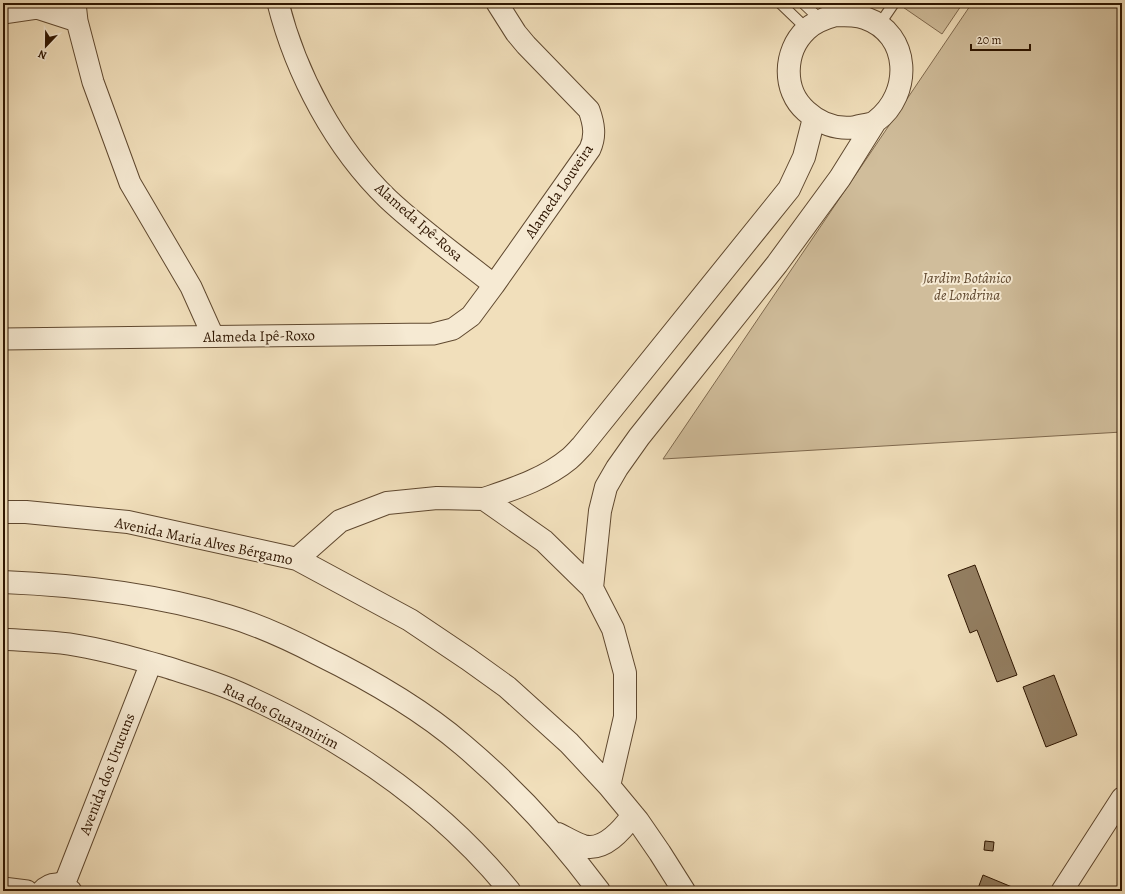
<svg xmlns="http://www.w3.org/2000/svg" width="1125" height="894" viewBox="0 0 1125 894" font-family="Alegreya,serif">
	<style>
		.green { fill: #d0bd9b; stroke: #7f694e }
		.building { fill: #937e61; stroke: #2e1500 }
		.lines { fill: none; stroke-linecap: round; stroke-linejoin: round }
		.service-casing { stroke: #5f482f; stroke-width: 12 }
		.minor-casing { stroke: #5f482f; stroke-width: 23 }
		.tertiary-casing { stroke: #5f482f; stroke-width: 24 }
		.service { stroke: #f6ead3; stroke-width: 10 }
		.minor { stroke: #f6ead3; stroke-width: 21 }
		.tertiary { stroke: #f6ead3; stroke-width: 22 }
		.labels { text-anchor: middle; stroke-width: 4; stroke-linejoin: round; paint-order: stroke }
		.street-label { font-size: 15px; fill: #2e1500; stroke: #f6ead3 }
		.park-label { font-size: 15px; font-style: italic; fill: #5f472e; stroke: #f6ead3 }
	</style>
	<rect width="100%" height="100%" fill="#f1dfbb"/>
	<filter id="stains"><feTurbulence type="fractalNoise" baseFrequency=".005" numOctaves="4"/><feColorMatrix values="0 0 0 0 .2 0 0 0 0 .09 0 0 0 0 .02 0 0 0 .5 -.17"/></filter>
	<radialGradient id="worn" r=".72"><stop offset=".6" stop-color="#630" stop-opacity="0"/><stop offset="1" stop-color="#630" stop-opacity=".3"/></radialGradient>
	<!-- green -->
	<path class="green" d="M897,3h66l-21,31z
		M972,3h150v429l-459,27z"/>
	<!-- building -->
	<path class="building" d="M975,565l42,110 -20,7 -20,-52 -7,3 -22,-58z
		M1054,675l23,60 -31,12 -23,-60z
		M985,841l9,1 -1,9 -9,-1z
		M983,875l29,12 -1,4h-34z"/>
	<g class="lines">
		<!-- service casing -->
		<g class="service-casing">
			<path id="service" d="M780,3l27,26
				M803,3l18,17
				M879,25l15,-22"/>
		</g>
		<!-- minor casing -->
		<g class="minor-casing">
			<path id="minor" d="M75,3l2,18 16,61 37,101 61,104 22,49
				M278,3c18,71 57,145 110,196 33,31 71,58 106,86
				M3,13l34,-5 40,13
				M3,339l430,-5 20,-5 18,-13 23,-31 96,-136c6,-13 4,-25 -1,-39l-63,-65 -10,-12 -19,-30
				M3,639c22,2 44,2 66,5 33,5 65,14 97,23 25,8 50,15 74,26 103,46 199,111 270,198
				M64,885l87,-222
				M3,888l24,3
				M42,891c8,-9 20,-10 29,0
				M1062,891l60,-93"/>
		</g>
		<!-- tertiary casing -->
		<g class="tertiary-casing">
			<path id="tertiary" d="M836,15c10,0 20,0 29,3 46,16 47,76 11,103 -5,4 -14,4 -20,6 -19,3 -37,-4 -50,-16 -24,-21 -22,-60 0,-81 8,-8 19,-12 30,-15z
				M484,499c29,-10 61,-20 85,-40 5,-4 9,-9 13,-13l207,-257 15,-32 10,-39
				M3,512h23l102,10 169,37 113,61 58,39 39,28 62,56 40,43 29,35 22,32 24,38
				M297,559l43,-38 47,-18 50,-5 47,1 60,42 48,47 21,41 12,44v44l-16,69
				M3,582c76,3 152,12 225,34 31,9 61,23 90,38 51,25 102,54 145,91 51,43 96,92 136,146
				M592,588l8,-77 6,-24 11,-19 22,-31 138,-173 63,-86 35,-56
				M558,834c8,4 16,9 25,12 21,6 39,-16 50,-31"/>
		</g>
		<!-- service -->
		<use href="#service" class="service"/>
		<!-- minor -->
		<use href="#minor" class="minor"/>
		<!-- tertiary -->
		<use href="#tertiary" class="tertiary"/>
	</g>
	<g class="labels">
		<!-- street labels -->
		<g class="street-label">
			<text transform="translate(559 191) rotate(-56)" y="5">Alameda Louveira</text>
			<text transform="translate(419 222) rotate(41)" y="5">Alameda Ipê-Rosa</text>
			<text transform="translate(259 336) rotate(-1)" y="5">Alameda Ipê-Roxo</text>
			<text transform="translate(204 541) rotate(12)" y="5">Avenida Maria Alves Bérgamo</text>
			<text transform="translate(281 716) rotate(27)" y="5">Rua dos Guaramirim</text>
			<text transform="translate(107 774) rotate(-69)" y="5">Avenida dos Urucuns</text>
		</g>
		<!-- park labels -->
		<g class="park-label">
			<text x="967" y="283">Jardim Botânico<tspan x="967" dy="17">de Londrina</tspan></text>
		</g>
	</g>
	<!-- margin -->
	<rect width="1125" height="894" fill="none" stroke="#f1dfbb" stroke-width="16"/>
	<rect x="4" y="4" width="1117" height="886" fill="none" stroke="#2e1500" stroke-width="2"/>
	<rect x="8" y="8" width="1109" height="878" fill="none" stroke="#2e1500"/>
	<!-- north arrow -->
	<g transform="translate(46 46) rotate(202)" stroke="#f6ead3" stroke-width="3" paint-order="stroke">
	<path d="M0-3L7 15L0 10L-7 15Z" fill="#2e1500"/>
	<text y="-6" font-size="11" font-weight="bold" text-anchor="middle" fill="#2e1500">N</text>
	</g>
	<!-- scale -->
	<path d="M971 44v6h59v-6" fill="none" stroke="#2e1500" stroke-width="2"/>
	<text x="977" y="44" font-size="12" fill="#2e1500" stroke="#f6ead3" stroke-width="3" paint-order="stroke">20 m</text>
	<rect width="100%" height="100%" filter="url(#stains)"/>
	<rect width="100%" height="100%" fill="url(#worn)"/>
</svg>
